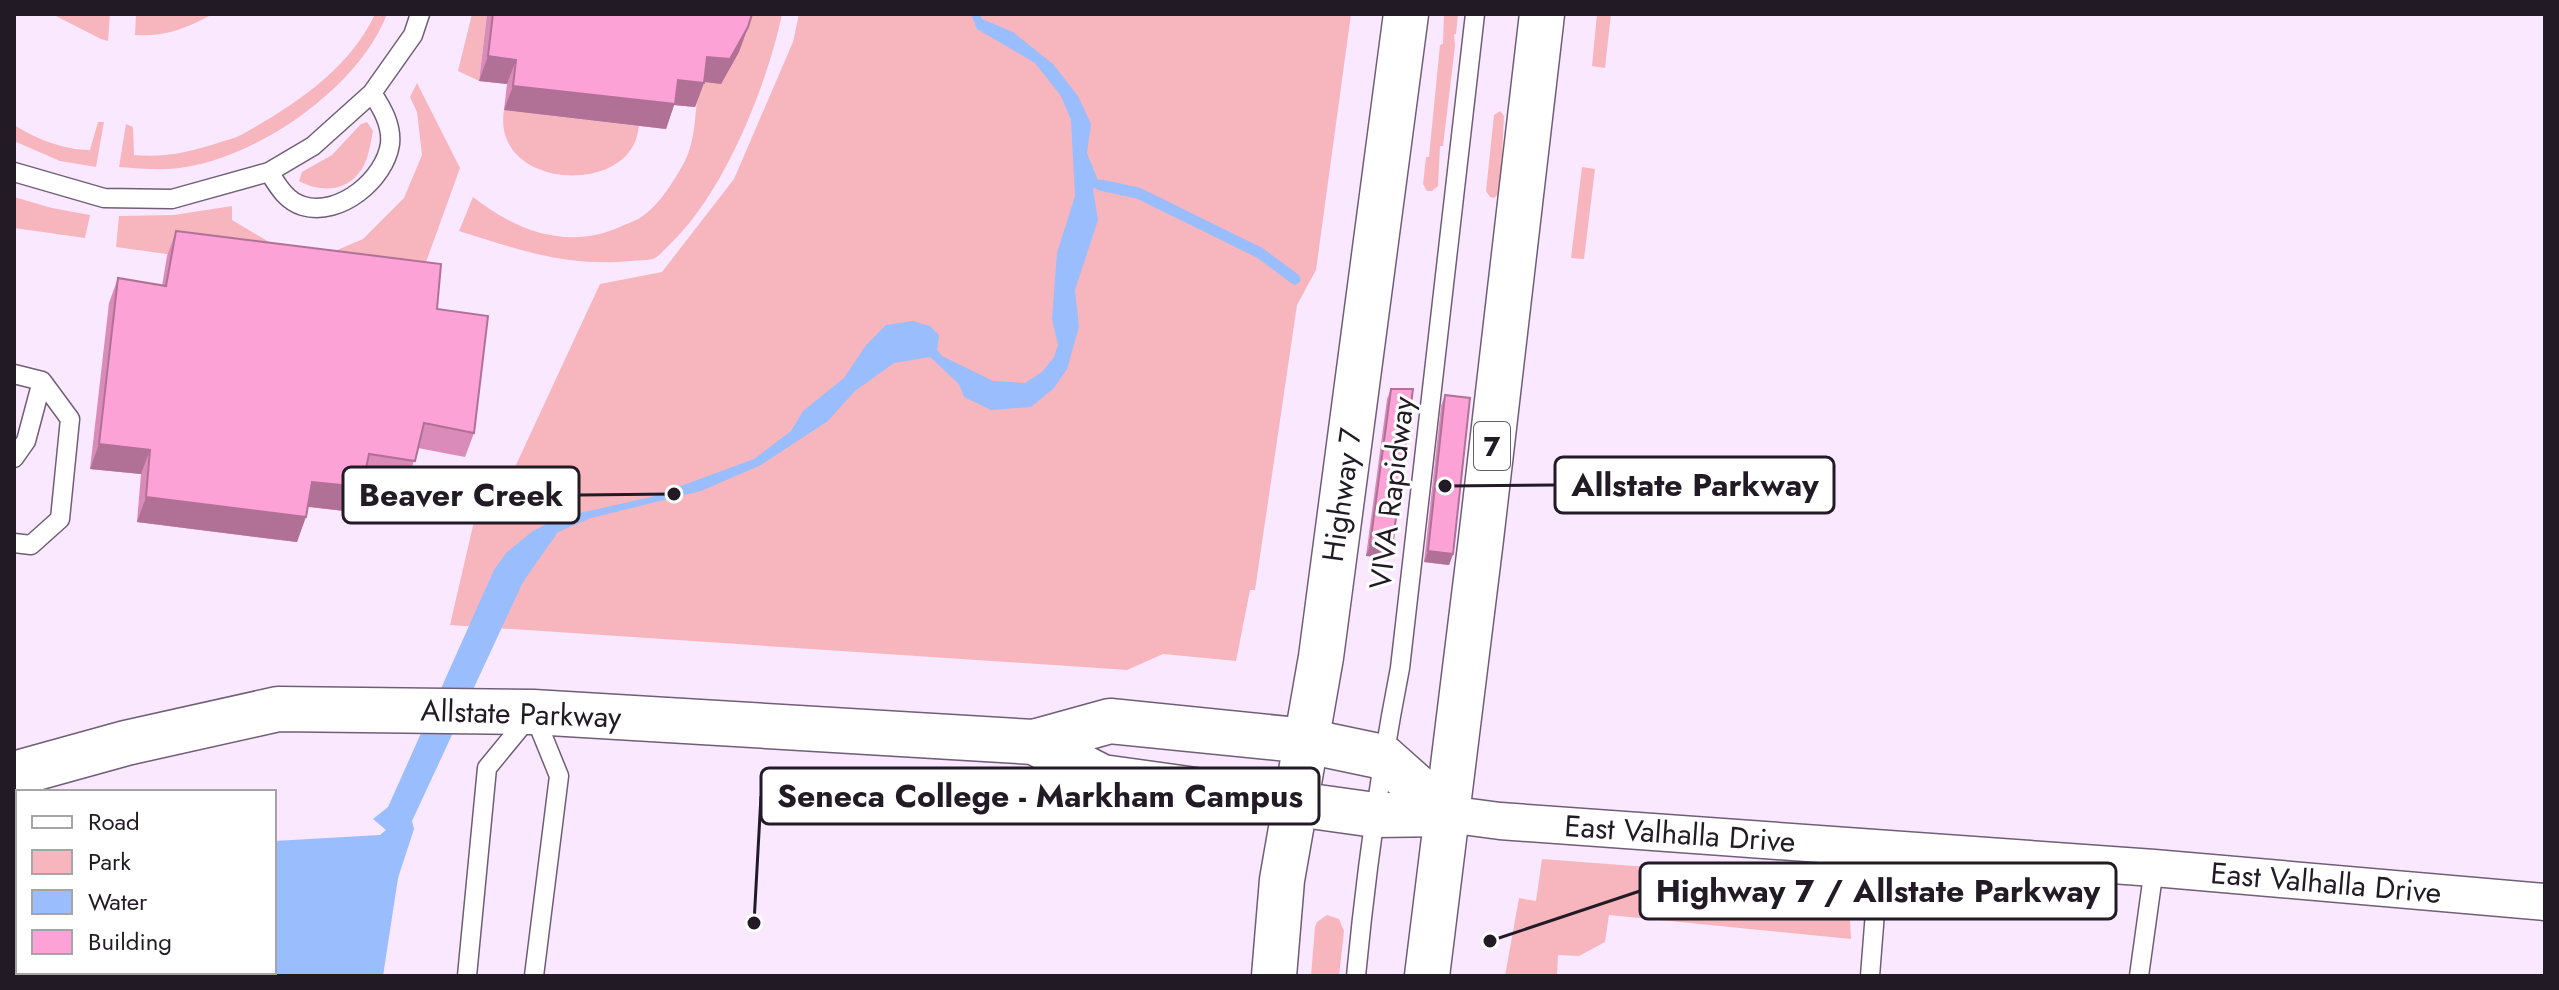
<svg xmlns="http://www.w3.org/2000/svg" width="2559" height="990" viewBox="0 0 2559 990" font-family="Jost,sans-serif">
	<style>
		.green { fill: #f7b6be }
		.water { fill: #9abdfe }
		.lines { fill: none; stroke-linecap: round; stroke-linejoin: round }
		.stream { stroke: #9abdfe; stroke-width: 11 }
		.service-casing { stroke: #705e77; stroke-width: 21 }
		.minor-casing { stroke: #705e77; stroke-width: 39 }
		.tertiary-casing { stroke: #705e77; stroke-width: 47 }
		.primary-casing { stroke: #705e77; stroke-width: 47 }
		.service { stroke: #fff; stroke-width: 18 }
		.minor { stroke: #fff; stroke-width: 36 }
		.tertiary { stroke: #fff; stroke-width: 44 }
		.primary { stroke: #fff; stroke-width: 44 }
		.wall { fill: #da8bb9 }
		.shaded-wall { fill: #b17196 }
		.building { fill: #fda2d7; stroke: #b17196; stroke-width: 2 }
		.labels { text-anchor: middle; stroke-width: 6; stroke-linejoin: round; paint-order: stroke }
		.shield { fill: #fff; stroke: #645f66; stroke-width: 2 }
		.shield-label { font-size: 28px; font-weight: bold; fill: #221b25 }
		.street-label { font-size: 30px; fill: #221b25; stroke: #fff }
		.leader { fill: none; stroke: #221b25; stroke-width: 3 }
		.callout-dot { fill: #221b25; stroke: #fff; stroke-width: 3 }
		.callout { fill: #fff; stroke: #221b25; stroke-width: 3 }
		.callout-label { font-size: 32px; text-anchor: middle; font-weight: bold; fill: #221b25 }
	</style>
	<rect width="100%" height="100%" fill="#f9e8ff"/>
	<!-- green -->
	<path class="green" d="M52,14h58l-2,27 -7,-2z
		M136,14h77c-26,14 -48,23 -78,21z
		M375,14h12c-29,76 -137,150 -218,155 -17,1 -33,-1 -50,-2l7,-43 7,3 1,28c31,3 55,-3 84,-12 7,-3 16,-4 23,-8 52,-29 108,-65 134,-121z
		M472,14h15l-8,67 -21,-10z
		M750,14h32c-15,72 -59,182 -114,232 -3,3 -9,10 -13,12 -6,3 -17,2 -24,3 -66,6 -111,-11 -172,-30l14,-34c43,34 96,54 149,29 7,-3 16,-6 22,-11 17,-12 31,-36 41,-54 11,-22 11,-55 13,-80l23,2 18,-31z
		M799,14h552l-35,256 -19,35 -42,285h-5l-14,71 -73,-7 -36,16 -677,-45 28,-121 37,-37 85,-183 62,-12 72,-93 59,-137z
		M1444,14h14l-2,20h-2l1,12 -12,100h-3l-2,40 -6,5h-5l-4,-7 3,-27h3l11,-112 3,-1z
		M1597,14h14l-6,54 -13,-2z
		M417,83l43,85 -43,119 -82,-36 28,-12 41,-41 18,-43 -5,-43 -7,-15z
		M504,110l135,16c-1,5 -2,13 -5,18 -24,51 -142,40 -130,-34z
		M1500,111l4,5 -4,77 -6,5 -4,-1 -4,-6 8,-76z
		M98,122h6l-8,45 -36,-6 -46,-20v-16c22,14 50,25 76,25z
		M367,122l6,9c-3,14 -5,33 -15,43 -15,19 -41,17 -59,7l3,-9 30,-17 29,-31z
		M1582,167l13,2 -11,90 -13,-1z
		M14,197l38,11 38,7 -5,23 -71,-10z
		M232,206v14l37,22 -1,26 -152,-21 3,-31 55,-1z
		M1542,859l306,23 3,57 -242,-24 -4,27 -26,14 -21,-1 -1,21h-52l14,-78 17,3z
		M1327,915l12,4 5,12 -5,45h-28l4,-49 2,-5z"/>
	<!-- water -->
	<path class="water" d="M971,14h9l2,5 31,13 40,32 25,32 13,28 -4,29 13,32 -7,4 5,31 -23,70 4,37 -12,42 -13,19 -23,19 -40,3 -27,-13 -5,-13 -29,-27 -36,6 -39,28 -27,30 -67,44 -60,26 -110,27 -33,14 -35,50 -111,239 2,8 -16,49 -15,98h-369v-62l4,-2v60h256v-131l106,-6 6,-5 -13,-11 15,-12 106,-237 12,-17 27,-22 25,-13 93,-21 103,-38 37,-28 12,-20 41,-33 22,-33 20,-20 27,-4 17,5 9,9 -2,15 5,6 51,25 32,2 17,-11 12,-15 4,-12 -6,-26 5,-66 18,-57 -4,-76 -10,-24 -26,-33 -58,-34z"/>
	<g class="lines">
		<!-- stream -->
		<path class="stream" d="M1100,185l38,8 122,60 35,26"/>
		<!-- service casing -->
		<g class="service-casing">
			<path id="service" d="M14,172l90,26 68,1 97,-27 44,-26 59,-53 41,-58 7,-21
				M269,172c9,14 17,29 34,34 37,11 82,-27 87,-62 2,-19 -8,-36 -18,-51
				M14,374l28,7 28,38 -10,100 -29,26 -17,-2
				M14,458l12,-17 16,-60
				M467,976l20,-208 46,-56 26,64 -25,200
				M1356,976c10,-104 24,-206 44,-308l75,-654
				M1870,976l10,-127
				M2139,976l15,-108"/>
		</g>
		<!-- minor casing -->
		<g class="minor-casing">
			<path id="minor" d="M1447,814l53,7 654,47 391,34"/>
		</g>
		<!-- tertiary casing -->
		<g class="tertiary-casing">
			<path id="tertiary" d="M1034,742l68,35 273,38 72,-1
				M14,774l112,-31 152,-34 255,3 501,30 76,-21 197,20 76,16 64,57"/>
		</g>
		<!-- primary casing -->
		<g class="primary-casing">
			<path id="primary" d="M1274,976l8,-96 39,-223 85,-643
				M1427,976l54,-437 61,-525"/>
		</g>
		<!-- service -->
		<use href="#service" class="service"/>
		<!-- minor -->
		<use href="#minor" class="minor"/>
		<!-- tertiary -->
		<use href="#tertiary" class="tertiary"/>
		<!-- primary -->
		<use href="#primary" class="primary"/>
	</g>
	<!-- wall -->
	<path class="wall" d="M487,14h265l-13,38 -18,32 -17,-2 -9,25 -21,-2 -8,24 -162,-19 3,-26 -28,-3z
		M176,231l261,78 37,124 -9,24 -47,-9 -12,38 -43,-7 -10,33 -45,-5 -11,35 -160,-20 4,-48 -51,-5 19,-166 9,-25 44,8 5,-30z
		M1391,389l-3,169 -22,-2 21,-157z
		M1445,395l8,159 -4,11 -25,-3 17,-156z"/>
	<!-- shaded-wall -->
	<path class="shaded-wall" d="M748,27l-9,25 -18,32 -23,-3 9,-24z
		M488,56l28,4 -9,24 -28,-3z
		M678,80l26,3 -9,24 -21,-2 -8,24 -162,-19 9,-24z
		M99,444l51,6 -9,24 -51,-5z
		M312,482l50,5 -9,25 -50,-6z
		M146,497l160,20 -9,25 -160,-20z
		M1370,545l22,3 -4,10 -22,-2z
		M1428,551l25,3 -4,11 -25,-3z"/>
	<!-- building -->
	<path class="building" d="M493,14h259l-4,13 -18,32 -23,-2 -3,26 -26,-3 -3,24 -162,-18 3,-26 -28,-4z
		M176,231l265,33 -4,45 51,7 -14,117 -50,-10 -9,38 -46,-7 -7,33 -50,-5 -6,35 -160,-20 4,-47 -51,-6 19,-166 48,8z
		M1391,389h22l-21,159 -22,-3z
		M1445,395l25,3 -17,156 -25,-3z"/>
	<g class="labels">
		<!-- shield labels -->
		<rect class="shield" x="1474" y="422" width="36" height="48" rx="6"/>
		<g class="shield-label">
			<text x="1492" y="456">7</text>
		</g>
		<!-- street labels -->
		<g class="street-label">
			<text transform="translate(1392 493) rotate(-83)" y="10">VIVA Rapidway</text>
			<text transform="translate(1342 495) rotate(-82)" y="10">Highway 7</text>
			<text transform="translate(521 714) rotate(2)" y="10">Allstate Parkway</text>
			<text transform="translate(1680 834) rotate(4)" y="10">East Valhalla Drive</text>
			<text transform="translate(2326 883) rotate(5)" y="10">East Valhalla Drive</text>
		</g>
	</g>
	<!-- callouts -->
	<path class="leader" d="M1445 486L1555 485M674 494L579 495M754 923L761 796M1490 941L1640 891"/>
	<g class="callout-dot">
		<circle cx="1445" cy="486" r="8"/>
		<circle cx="674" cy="494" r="8"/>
		<circle cx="754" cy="923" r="8"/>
		<circle cx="1490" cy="941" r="8"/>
	</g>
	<g class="callout">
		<rect x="1555" y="457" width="279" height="56" rx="8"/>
		<rect x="343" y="467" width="236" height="56" rx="8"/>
		<rect x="761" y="768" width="558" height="56" rx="8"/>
		<rect x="1640" y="863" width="476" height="56" rx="8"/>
	</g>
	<g class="callout-label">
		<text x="1695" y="496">Allstate Parkway</text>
		<text x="461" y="506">Beaver Creek</text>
		<text x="1040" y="807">Seneca College - Markham Campus</text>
		<text x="1878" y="902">Highway 7 / Allstate Parkway</text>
	</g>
	<!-- border -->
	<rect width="2559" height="990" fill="none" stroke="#221b25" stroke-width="32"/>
	<!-- legend -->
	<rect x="16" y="790" width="260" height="184" fill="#ffffff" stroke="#a7a4a8" stroke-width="2"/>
	<rect x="32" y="816" width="40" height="12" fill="#ffffff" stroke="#a7a4a8" stroke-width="2"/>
	<text x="88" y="830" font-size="24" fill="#221b25">Road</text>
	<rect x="32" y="850" width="40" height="24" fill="#f7b6be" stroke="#a7a4a8" stroke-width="2"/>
	<text x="88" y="870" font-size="24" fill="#221b25">Park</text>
	<rect x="32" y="890" width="40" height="24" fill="#9abdfe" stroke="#a7a4a8" stroke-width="2"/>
	<text x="88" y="910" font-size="24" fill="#221b25">Water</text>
	<rect x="32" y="930" width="40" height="24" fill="#fda2d7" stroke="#a7a4a8" stroke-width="2"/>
	<text x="88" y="950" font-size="24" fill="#221b25">Building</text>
</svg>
